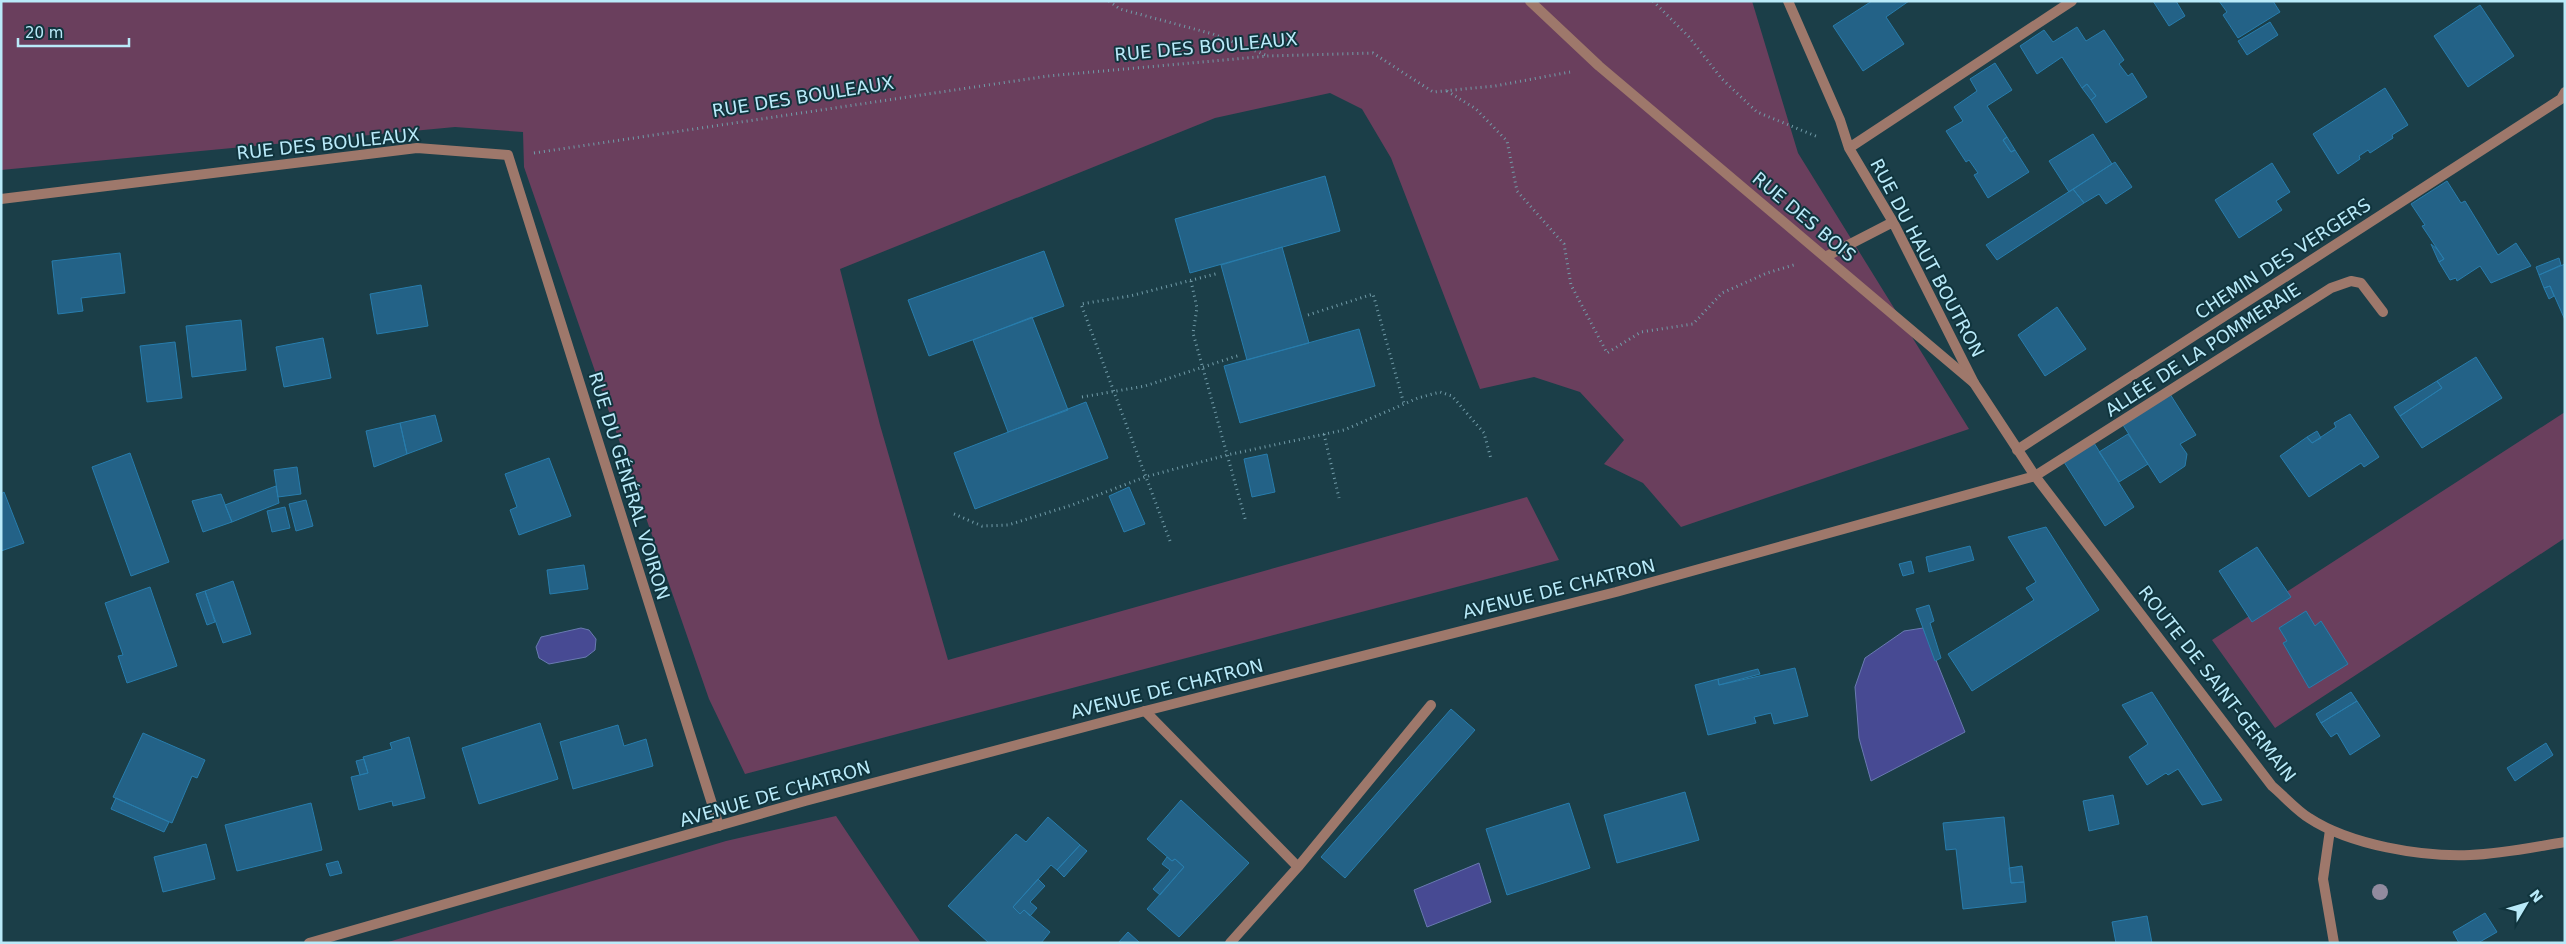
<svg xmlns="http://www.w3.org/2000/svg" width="2566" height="944" viewBox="0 0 2566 944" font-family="'DejaVu Sans',sans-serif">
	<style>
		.green { fill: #6a3f5d }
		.water { fill: #474a93; stroke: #697ab2 }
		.building { fill: #236287; stroke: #287dad }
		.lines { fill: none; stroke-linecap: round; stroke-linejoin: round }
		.path { stroke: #729ca9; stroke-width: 3; stroke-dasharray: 1 4; stroke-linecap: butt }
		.service { stroke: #9e786b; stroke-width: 10 }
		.minor { stroke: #9e786b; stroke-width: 10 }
		.tertiary { stroke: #9e786b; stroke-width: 10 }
		.tree { fill: #928b9f }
		.labels { text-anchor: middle; stroke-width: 4; stroke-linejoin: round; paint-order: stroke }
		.street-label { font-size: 18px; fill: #b9eaf9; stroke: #10343d }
	</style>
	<rect width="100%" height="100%" fill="#1b3e48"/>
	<!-- green -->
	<path class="green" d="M1,1h1751l46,152 171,276 -288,98 -38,-44 -39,-19 20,-24 -44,-48 -46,-15 -54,12 -89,-231 -29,-49 -32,-16 -115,25 -375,151 40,156 68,235 579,-163 32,63 -814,214 -36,-75 -185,-532 -1,-35 -68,-5 -454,43z
		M2565,412v126l-290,190 -63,-88z
		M836,816l85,127h-536l341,-102z"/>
	<!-- water -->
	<path class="water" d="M581,628l8,2 7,9 -1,11 -9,7 -37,7 -10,-6 -3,-11 5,-10z
		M1923,628l42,104 -94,49 -12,-43 -4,-51 10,-29 39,-27z
		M1479,863l12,39 -64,25 -13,-37z"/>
	<!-- building -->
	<path class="building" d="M1872,1h37l-23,16 18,27 -41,27 -30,-45z
		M2153,1h23l9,15 -16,10z
		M2219,1h54l7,11 -42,26 -15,-23 4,-3z
		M2480,5l34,51 -46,31 -34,-51z
		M2270,22l8,13 -31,20 -9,-14z
		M2077,27l9,14 18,-11 20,30 -5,4 9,12 4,-3 15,24 -41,26 -15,-23 5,-4 -9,-12 -5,4 -20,-31 -25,17 -17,-28 24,-16 9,12z
		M1995,63l17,27 -25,16 20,31 -4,3 8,12 4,-2 14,22 -41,26 -14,-23 4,-2 -9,-13 -3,2 -20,-31 17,-10 -9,-14 23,-16 -7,-12z
		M2087,84l9,12 -5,4 -9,-12z
		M2385,88l23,37 -16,10 1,3 -23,15 -2,-3 -9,6 1,3 -22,15 -25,-40z
		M2093,134l19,30 -43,28 -20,-31z
		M2007,137l8,13 -4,2 -8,-12z
		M2115,162l17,25 -26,17 -7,-10 -15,9 -11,-14z
		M2272,163l18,29 -14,9 6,9 -43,28 -24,-38z
		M1325,176l15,55 -150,42 -15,-54z
		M2447,181l14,22 4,-2 33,54 18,-12 15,23 -40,17 -11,-17 -23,15 -1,-3 -6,2 -11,-18 5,-3 -22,-33 3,-1 -14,-21z
		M2073,189l11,14 -87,57 -11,-15z
		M2431,244l6,5 7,10 -5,3z
		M1282,247l27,96 -62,17 -26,-95z
		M1044,251l20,55 -135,50 -21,-56z
		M120,253l5,40 -44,5 2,13 -25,3 -6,-53z
		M2559,258l2,7 -22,10 -3,-8z
		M2565,264v56l-15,-34 -6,2 -5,-13z
		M421,285l7,41 -51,8 -7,-40z
		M2550,286l4,10 -5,3 -5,-11z
		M2057,307l29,42 -41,27 -27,-41z
		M1032,317l36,93 -60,22 -35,-92z
		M241,320l5,50 -54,7 -6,-51z
		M1359,329l16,57 -135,37 -16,-57z
		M323,338l8,40 -47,9 -8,-40z
		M175,342l7,56 -35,4 -7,-56z
		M2476,357l26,41 -80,50 -22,-32 42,-28 -5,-7z
		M2437,381l5,7 -42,28 -6,-9z
		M2170,394l26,41 -16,9 7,10 -2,12 -25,17 -37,-58z
		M1086,402l22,56 -133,51 -21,-56z
		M2350,414l29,43 -15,10 -3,-4 -52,34 -29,-41 27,-19 5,6 24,-16 -2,-4z
		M435,415l7,26 -35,13 -7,-31z
		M400,423l7,31 -33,13 -8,-36z
		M2317,431l4,7 -9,5 -5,-6z
		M2128,434l20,30 -29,18 -20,-30z
		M2094,443l40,64 -29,19 -41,-64z
		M130,453l39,109 -38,14 -39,-109z
		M1267,454l8,38 -23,5 -8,-38z
		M549,458l22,58 -52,19 -9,-25 7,-3 -12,-33z
		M297,467l4,27 -23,3 -4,-27z
		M276,486l3,17 -47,19 -7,-17z
		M1129,487l16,37 -21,8 -15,-36z
		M4,492l20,51 -23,8v-57z
		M221,494l11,28 -29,10 -11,-31z
		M306,500l7,26 -17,5 -7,-27z
		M285,507l5,21 -18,4 -5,-21z
		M2046,527l53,83 -127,81 -24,-37 86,-54 -8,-12 10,-6 -28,-45z
		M1970,546l4,14 -45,12 -3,-15z
		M2257,547l34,50 -39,25 -33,-51z
		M1911,561l3,12 -11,3 -4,-12z
		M584,565l4,24 -38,5 -3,-24z
		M233,581l18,53 -28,9 -18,-52z
		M150,587l27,79 -50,17 -9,-27 5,-1 -18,-52z
		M205,591l10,31 -8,3 -11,-31z
		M1929,605l5,16 -4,2 11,35 -6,3 -19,-52z
		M2306,611l9,15 6,-5 27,43 -39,24 -26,-45 4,-2 -8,-13z
		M1795,668l13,48 -34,8 -3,-11 -17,4 2,6 -48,12 -13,-50 23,-6 1,6z
		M1758,669l2,5 -41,11 -1,-6z
		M2152,692l70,108 -20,5 -24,-36 -10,6 -2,-2 -19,12 -18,-28 19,-13 -26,-39z
		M2351,692l6,9 -36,22 -5,-9z
		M2357,701l23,35 -30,19 -13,-22 -6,4 -10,-14z
		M1451,709l24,21 -130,148 -24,-21z
		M540,723l18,56 -79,25 -17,-56z
		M618,725l6,21 22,-7 7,27 -80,23 -13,-47z
		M143,733l62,27 -8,18 -5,-2 -20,47 -59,-26z
		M409,737l16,61 -32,8 -1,-5 -33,9 -8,-33 17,-4 -5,-16 29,-8 -2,-6z
		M2546,743l7,12 -38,26 -8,-13z
		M364,759l4,14 -8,2 -4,-14z
		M1685,792l14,48 -82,23 -13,-48z
		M2113,795l6,29 -30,7 -6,-30z
		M116,798l53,24 -5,10 -53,-23z
		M1181,800l68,63 -70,74 -32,-28 37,-42 -9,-8 -3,2 -25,-22z
		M311,803l11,47 -85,21 -12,-46z
		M1569,803l21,65 -83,27 -21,-66z
		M1048,817l32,28 -23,25 -6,-5 -38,42 7,7 4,-4 26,22 -9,11h-52l-41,-37 68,-72 10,8z
		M2004,817l7,66 13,-1 2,20 -63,7 -7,-60 -10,1 -3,-27z
		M206,844l9,35 -52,13 -9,-35z
		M1080,845l7,6 -23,26 -7,-7z
		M1167,857l5,4 3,-2 9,8 -24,28 -7,-6 17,-19 -8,-6z
		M338,861l4,12 -12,3 -4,-12z
		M2022,866l2,16 -13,1 -2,-15z
		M1038,879l7,7 -15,16 7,6 -7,8 -6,-6 -4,4 -7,-7z
		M2485,913l12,19 -19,11h-19l-6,-11z
		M2147,916l5,27h-36l-4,-21z
		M1128,932l12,11h-22z"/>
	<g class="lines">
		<!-- path -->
		<path class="path" d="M1109,1l11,8 93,25 55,22
			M1653,1l36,36 33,42 35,33 61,25
			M1447,91l29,18 31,32 10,50 47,53 7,41 36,68 34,-21 52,-8 29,-31 45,-20 30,-9
			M534,153l514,-77 220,-20 105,-3 60,39 62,-6 75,-14
			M1191,281l6,27 -4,25 53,189
			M1308,315l65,-21 31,110
			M1082,397l63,-11 95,-31
			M1324,434l15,64
			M954,514l28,12 26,-1 64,-20 73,-28 82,-22 117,-25 74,-32 22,-6 12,4 32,37 7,26
			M1170,541l-89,-237 49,-8 89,-23"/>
		<!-- service -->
		<path class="service" d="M1145,711l153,156 -68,76
			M1298,867l133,-162"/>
		<!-- minor -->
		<path class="minor" d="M1788,1l52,119 9,28 44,74 81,161
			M1849,148l223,-147
			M1,199l416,-51 91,7 211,671
			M1827,256l66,-34
			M2017,450l544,-351 4,-7
			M2035,476l296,-188 20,-7 10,2 22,29
			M2330,830l-7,49 11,64"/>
		<!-- tertiary -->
		<path class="tertiary" d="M1530,1l69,65 375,317 61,93 237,310c12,10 24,24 37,32 41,27 113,39 161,37 32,-1 64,-8 95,-13
			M309,943l496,-142 340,-90 471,-119 419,-116"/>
	</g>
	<!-- trees -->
	<circle class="tree" cx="2380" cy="892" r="8"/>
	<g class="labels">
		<!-- street labels -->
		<g class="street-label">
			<text transform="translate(1206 47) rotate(-5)" y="6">RUE DES BOULEAUX</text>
			<text transform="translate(803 97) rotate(-9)" y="6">RUE DES BOULEAUX</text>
			<text transform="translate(328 144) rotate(-6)" y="6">RUE DES BOULEAUX</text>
			<text transform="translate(1804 217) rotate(40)" y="6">RUE DES BOIS</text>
			<text transform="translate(1927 258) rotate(62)" y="6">RUE DU HAUT BOUTRON</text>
			<text transform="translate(2283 259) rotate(-33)" y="6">CHEMIN DES VERGERS</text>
			<text transform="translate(2203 350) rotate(-33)" y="6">ALLÉE DE LA POMMERAIE</text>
			<text transform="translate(629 486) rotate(73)" y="6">RUE DU GÉNÉRAL VOIRON</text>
			<text transform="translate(1559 589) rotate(-14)" y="6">AVENUE DE CHATRON</text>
			<text transform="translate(2217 684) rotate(52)" y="6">ROUTE DE SAINT-GERMAIN</text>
			<text transform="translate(1167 689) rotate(-14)" y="6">AVENUE DE CHATRON</text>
			<text transform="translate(775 794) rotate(-16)" y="6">AVENUE DE CHATRON</text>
		</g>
	</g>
	<!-- border -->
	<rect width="2566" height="944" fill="none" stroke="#b9eaf9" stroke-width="5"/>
	<!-- north arrow -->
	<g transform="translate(2526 904) rotate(52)" stroke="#10343d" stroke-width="4" paint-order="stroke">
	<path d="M0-4L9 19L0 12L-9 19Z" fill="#b9eaf9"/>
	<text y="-8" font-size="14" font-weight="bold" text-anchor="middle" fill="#b9eaf9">N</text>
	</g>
	<!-- scale -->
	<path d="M18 38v8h111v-8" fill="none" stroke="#b9eaf9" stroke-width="2.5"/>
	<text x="25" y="38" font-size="15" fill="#b9eaf9" stroke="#10343d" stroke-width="4" paint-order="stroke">20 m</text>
</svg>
